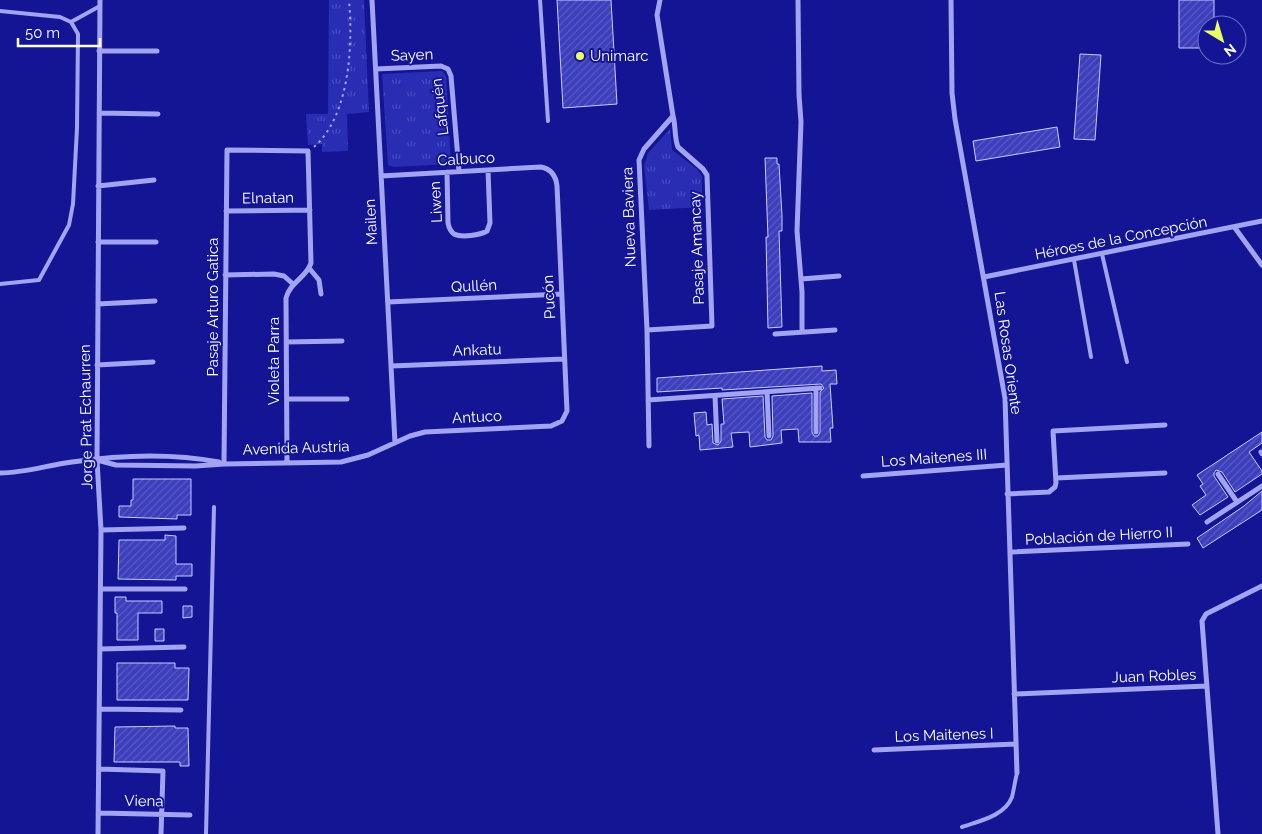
<svg xmlns="http://www.w3.org/2000/svg" width="1262" height="834" viewBox="0 0 1262 834" font-family="Raleway,sans-serif">
	<style>
		.park { fill: url(#park-tufts) }
		.building { fill: url(#building-hatch); stroke: #c9cbfd }
		.lines { fill: none; stroke-linecap: round; stroke-linejoin: round }
		.path { stroke: #a2a4f2; stroke-width: 2; stroke-dasharray: 2.5 4; stroke-linecap: butt }
		.service { stroke: #a2a4f2; stroke-width: 4 }
		.minor { stroke: #a2a4f2; stroke-width: 5 }
		.poi-dot { fill: #eaff63; stroke: #131594; stroke-width: 2 }
		.labels { text-anchor: middle; stroke-width: 4; stroke-linejoin: round; paint-order: stroke }
		.street-label { font-size: 15px; fill: #fff; stroke: #131594 }
		.poi-label { font-size: 15px; fill: #fff; stroke: #131594; text-anchor: start }
	</style>
	<defs>
		<pattern id="park-tufts" width="24" height="20" patternUnits="userSpaceOnUse" patternTransform="scale(1.25)"><rect width="24" height="20" fill="#292db4"/><path d="M3 7l-1-3M5 7V3M7 7l1-3M15 17l-1-3M17 17v-4M19 17l1-3" fill="none" stroke="#494cbf"/></pattern>
		<pattern id="building-hatch" width="6" height="6" patternUnits="userSpaceOnUse" patternTransform="scale(1.25)"><rect width="6" height="6" fill="#3c3ebc"/><path d="M-1 1l2-2M0 6l6-6M5 7l2-2" fill="none" stroke="#595bc6"/></pattern>
	</defs>
	<rect width="100%" height="100%" fill="#131594"/>
	<!-- park -->
	<path class="park" d="M329,0h35l5,112 -22,2 1,37 -26,1v-8l-14,1 -2,-31h22z
		M442,71l4,5 5,88 -57,3 -6,-2 -6,-91z
		M670,129l2,21 25,19 5,7v31l-53,3 -5,-44 4,-13z"/>
	<!-- building -->
	<path class="building" d="M557,0h54l6,104 -54,4z
		M1179,0h35v25h-7v23h-28z
		M1080,54l21,1 -6,85 -21,-1z
		M1057,127l3,20 -84,14 -3,-20z
		M765,158h12v6h2l3,52v15h-3l3,96 -14,1 -2,-91h2z
		M822,366v5l14,-1 1,14h-7l3,44h-3l1,14h-32l-1,-13 -17,1 1,13 -32,4 -1,-15 -18,1 2,14 -33,3 -1,-15 -3,1 -2,-23 12,-1 1,13 5,-1 1,19 5,2 3,-4v-17h3l-2,-25 41,-3 2,41 2,3h4l2,-4 -1,-40 40,-3v39l2,4h4l2,-4v-40l4,-4 -3,-4 -99,6v-2l-65,4v-14z
		M1262,432v11l-13,9 13,19v3l-27,18 -13,-20 -6,-2 -2,3v3l14,21 -28,18 -8,-10 14,-10 -6,-9 3,-2 -6,-9z
		M133,479h58v36h-14v4l-58,-2v-11h12v-6h2z
		M1262,491v19l-59,38 -6,-10 47,-32z
		M165,535l11,1v28h16v12h-16v4l-58,-1 1,-39h46z
		M115,597h11v4h36v12h-24v27h-21v-27h-2z
		M183,606h9v11l-9,1z
		M155,629h9v12h-9z
		M117,663h58v5h14l-1,32h-71z
		M175,726v2h13l1,38h-9v-4h-66l1,-35z"/>
	<g class="lines">
		<!-- path -->
		<path class="path" d="M314,147c36,-32 39,-102 35,-147"/>
		<!-- service -->
		<path class="service" d="M540,0l8,121
			M0,11l60,6 11,5 7,12 -1,94 -4,76 -4,21 -30,55 -39,4
			M71,22l29,-16
			M1102,254l25,108
			M1074,260l17,97
			M962,827c17,-6 43,-11 50,-30 2,-8 3,-16 5,-24
			M206,834l8,-327"/>
		<!-- minor -->
		<path class="minor" d="M372,0l23,443
			M798,0l1,95 2,27 -4,109 5,61v40
			M951,0l1,93 3,26 50,279 12,375
			M99,51h58
			M376,69l65,-3 7,3 3,7 8,95
			M99,113l59,1
			M447,172l1,51c1,5 2,8 6,11 8,4 26,1 33,-3l3,-8 -2,-53
			M98,186l56,-6
			M226,211l84,-1
			M1235,228l27,37
			M98,242h58
			M309,268l10,12 2,14
			M225,275l49,-1 10,2 9,8
			M984,277l278,-56
			M801,279l38,-3
			M388,302l174,-8
			M98,304l57,-3
			M647,330l65,-4 -5,-151 -4,-6 -25,-22c-4,-10 -2,-21 -5,-31
			M775,334l60,-4
			M286,342l56,-1
			M97,365l56,-3
			M391,366l173,-7
			M816,388v44
			M767,392l2,44
			M715,396l2,45
			M287,399h60
			M648,400l172,-12
			M649,446l-2,-116 -8,-170 5,-11 29,-33 -16,-101 3,-15
			M1261,452l1,2
			M97,460l19,5 80,1 28,-2 117,-2 27,-7 42,-19 15,-4 126,-6 11,-5 5,-10 -10,-225c-1,-10 -6,-17 -16,-19l-160,9
			M224,464l3,-314 81,1 3,112c-4,14 -21,19 -25,35l1,165
			M0,473c25,0 48,-8 72,-11 48,-7 99,-9 147,0
			M1218,474l19,28
			M863,476l144,-11
			M1056,478l109,-5
			M1007,494l42,-2 6,-5 1,-4 -3,-52 112,-6
			M1207,522l55,-36
			M101,530l83,-2
			M1010,552l178,-8
			M101,589h84
			M100,649l84,-2
			M1014,694l193,-8
			M100,709l81,1
			M874,750l142,-6
			M99,769l64,2 -2,63
			M99,813l91,2
			M98,834l3,-304 -4,-70 3,-460
			M1218,834l-16,-213 4,-7 56,-28"/>
	</g>
	<!-- markers -->
	<circle class="poi-dot" cx="580" cy="56" r="5"/>
	<g class="labels">
		<!-- street labels -->
		<g class="street-label">
			<text transform="translate(412 55) rotate(-2)" y="5">Sayen</text>
			<text transform="translate(440 107) rotate(-97)" y="5">Lafquén</text>
			<text transform="translate(466 159) rotate(-3)" y="5">Calbuco</text>
			<text transform="translate(268 198) rotate(-1)" y="5">Elnatan</text>
			<text transform="translate(436 202) rotate(-93)" y="5">Liwen</text>
			<text transform="translate(629 217) rotate(-92)" y="5">Nueva Baviera</text>
			<text transform="translate(371 222) rotate(-93)" y="5">Mailen</text>
			<text transform="translate(1121 238) rotate(-11)" y="5">Héroes de la Concepción</text>
			<text transform="translate(697 248) rotate(-92)" y="5">Pasaje Amancay</text>
			<text transform="translate(474 286) rotate(-3)" y="5">Qullén</text>
			<text transform="translate(549 297) rotate(-93)" y="5">Pucón</text>
			<text transform="translate(213 307) rotate(-90)" y="5">Pasaje Arturo Gatica</text>
			<text transform="translate(477 350) rotate(-2)" y="5">Ankatu</text>
			<text transform="translate(1008 353) rotate(82)" y="5">Las Rosas Oriente</text>
			<text transform="translate(274 361) rotate(-90)" y="5">Violeta Parra</text>
			<text transform="translate(86 417) rotate(-91)" y="5">Jorge Prat Echaurren</text>
			<text transform="translate(477 417) rotate(-3)" y="5">Antuco</text>
			<text transform="translate(296 448) rotate(-2)" y="5">Avenida Austria</text>
			<text transform="translate(934 458) rotate(-4)" y="5">Los Maitenes III</text>
			<text transform="translate(1099 536) rotate(-3)" y="5">Población de Hierro II</text>
			<text transform="translate(1154 676) rotate(-2)" y="5">Juan Robles</text>
			<text transform="translate(944 735) rotate(-2)" y="5">Los Maitenes I</text>
			<text transform="translate(144 801) rotate(1)" y="5">Viena</text>
		</g>
		<!-- poi labels -->
		<g class="poi-label">
			<text x="590" y="61">Unimarc</text>
		</g>
	</g>
	<!-- north arrow -->
	<g transform="translate(1222 40) rotate(142)"><circle r="24" fill="#131594" stroke="#7173bf"/>
	<path d="M0-4L9 19L0 12L-9 19Z" fill="#eaff63"/>
	<text y="-8" font-size="14" font-weight="bold" text-anchor="middle" fill="#ffffff">N</text>
	</g>
	<!-- scale -->
	<path d="M18 38v8h82v-8" fill="none" stroke="#ffffff" stroke-width="2.5"/>
	<text x="25" y="38" font-size="15" fill="#ffffff" stroke="#131594" stroke-width="4" paint-order="stroke">50 m</text>
</svg>
